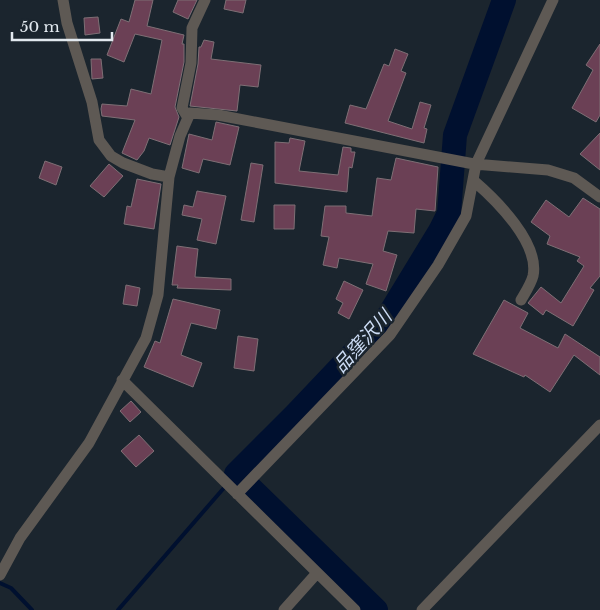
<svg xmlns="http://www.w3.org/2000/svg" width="600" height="610" viewBox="0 0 600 610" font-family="'Libre Baskerville','Noto Sans JP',serif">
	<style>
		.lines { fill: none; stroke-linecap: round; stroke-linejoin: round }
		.stream { stroke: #00102f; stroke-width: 4 }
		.river { stroke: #00102f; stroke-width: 24 }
		.building { fill: #6b4055; stroke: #7e6f75 }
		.minor { stroke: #5e5954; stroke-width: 11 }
		.labels { text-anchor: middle; stroke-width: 5; stroke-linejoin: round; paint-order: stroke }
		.water-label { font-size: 19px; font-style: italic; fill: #cdddf6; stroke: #1b252e }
	</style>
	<rect width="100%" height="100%" fill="#1b252e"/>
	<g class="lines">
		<!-- stream -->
		<path class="stream" d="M0,583l11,5 21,22
			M118,610l118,-136"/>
		<!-- river -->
		<path class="river" d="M376,610l-140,-136 60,-60 91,-96 53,-87 9,-18 6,-78 49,-135"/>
	</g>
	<!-- building -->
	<path class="building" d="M135,0h18l-6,26 37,9 -2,9h2v18l-9,45 4,10 -9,28 -21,-7 -5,13 -7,9 -15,-7 13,-33 -33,-4 -1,-7 1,-5 25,2 4,-17 20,5 11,-54 -27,-6 -11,28 -17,-7 14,-36 8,3z
		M178,0h19l-9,19 -15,-7z
		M226,0h20l-3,13 -19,-4z
		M98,17l2,16 -15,2 -1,-17z
		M204,40l10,2 -3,17 50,6 -3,22 -18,-2 -3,26 -47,-5 8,-42 1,-17h2z
		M600,44v71l-4,7 -24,-14 21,-38 -7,-5z
		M395,49l13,5 -7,17 5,2 -18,48 24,8 8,-27 11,3 -7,23 3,1 -3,14 -79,-20 5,-18 16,4 18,-45 5,2z
		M91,59h10l2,19 -11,1z
		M216,122l23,5 -9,38 -27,-6 -4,14 -17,-5 7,-34 23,6z
		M600,133v37l-20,-16z
		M290,138l15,3 -6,30 39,4 5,-28 8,1v4h4l-3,16 -3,-1 -2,25 -72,-9v-41l14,1z
		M396,158l42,9 -3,44 -19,-2 -2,24 -26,-2 -5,20 14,4 -11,36 -20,-7 7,-20 -34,-6 -2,10 -14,-3 6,-28 -8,-1 4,-30h21v7l26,3 5,-38 14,2z
		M45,161l17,6 -6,18 -17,-7z
		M251,163l12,2 -9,57 -13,-2z
		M109,164l14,12 -19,21 -14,-11z
		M137,179l24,5 -7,45 -30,-5 3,-18 4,1z
		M197,191l29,5 -10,48 -19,-4 5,-21 -20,-4 2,-10 9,2z
		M583,198l17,11v67l-10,12 4,2 -21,36 -27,-16 -3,5 -15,-12 13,-16 20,16 23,-37 -7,-5 3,-4 -33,-13 3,-8 -19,-14 15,-22 23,17z
		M274,205h21l-1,24h-20z
		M177,246l21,3 -3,28 36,2v11l-54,-2 1,-3h-6z
		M344,281l19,9 -14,29 -11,-6 5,-10 -7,-4z
		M126,285l14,3 -3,18 -14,-2z
		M173,299l47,11 -4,19 -25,-6 -10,32 21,8 -9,24 -49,-20 11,-26 5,2z
		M504,300l24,13 -8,15 38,20 7,-14 35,23v18l-26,-20 -24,37 -25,-17 -1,2 -51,-23z
		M238,336l20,3 -4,32 -20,-3z
		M131,401l10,11 -11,10 -10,-11z
		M139,435l15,16 -18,16 -15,-16z"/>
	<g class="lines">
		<!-- minor -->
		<path class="minor" d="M63,0l4,23 25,79 7,38 12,16 12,7 29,11 17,3
			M188,118l-6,-10 9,-45 1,-35 13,-28
			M474,181c22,19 66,62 59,95 -2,8 -8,17 -12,24
			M122,380l233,230
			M237,494l153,-159 48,-70 28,-49 10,-52 77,-164
			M0,575l20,-37 69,-95 57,-105 12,-43 11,-118 11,-41 10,-23 28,2 256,49 74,6 26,8 26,19
			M284,610l33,-37
			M422,610l178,-185"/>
	</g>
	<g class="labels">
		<!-- water labels -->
		<g class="water-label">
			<text transform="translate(362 341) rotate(-48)" y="7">品窪沢川</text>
		</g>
	</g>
	<!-- scale -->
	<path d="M12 32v8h100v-8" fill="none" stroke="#e2e9ef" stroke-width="2.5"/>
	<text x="20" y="32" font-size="15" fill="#e2e9ef" stroke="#1b252e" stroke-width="4" paint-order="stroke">50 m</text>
</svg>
